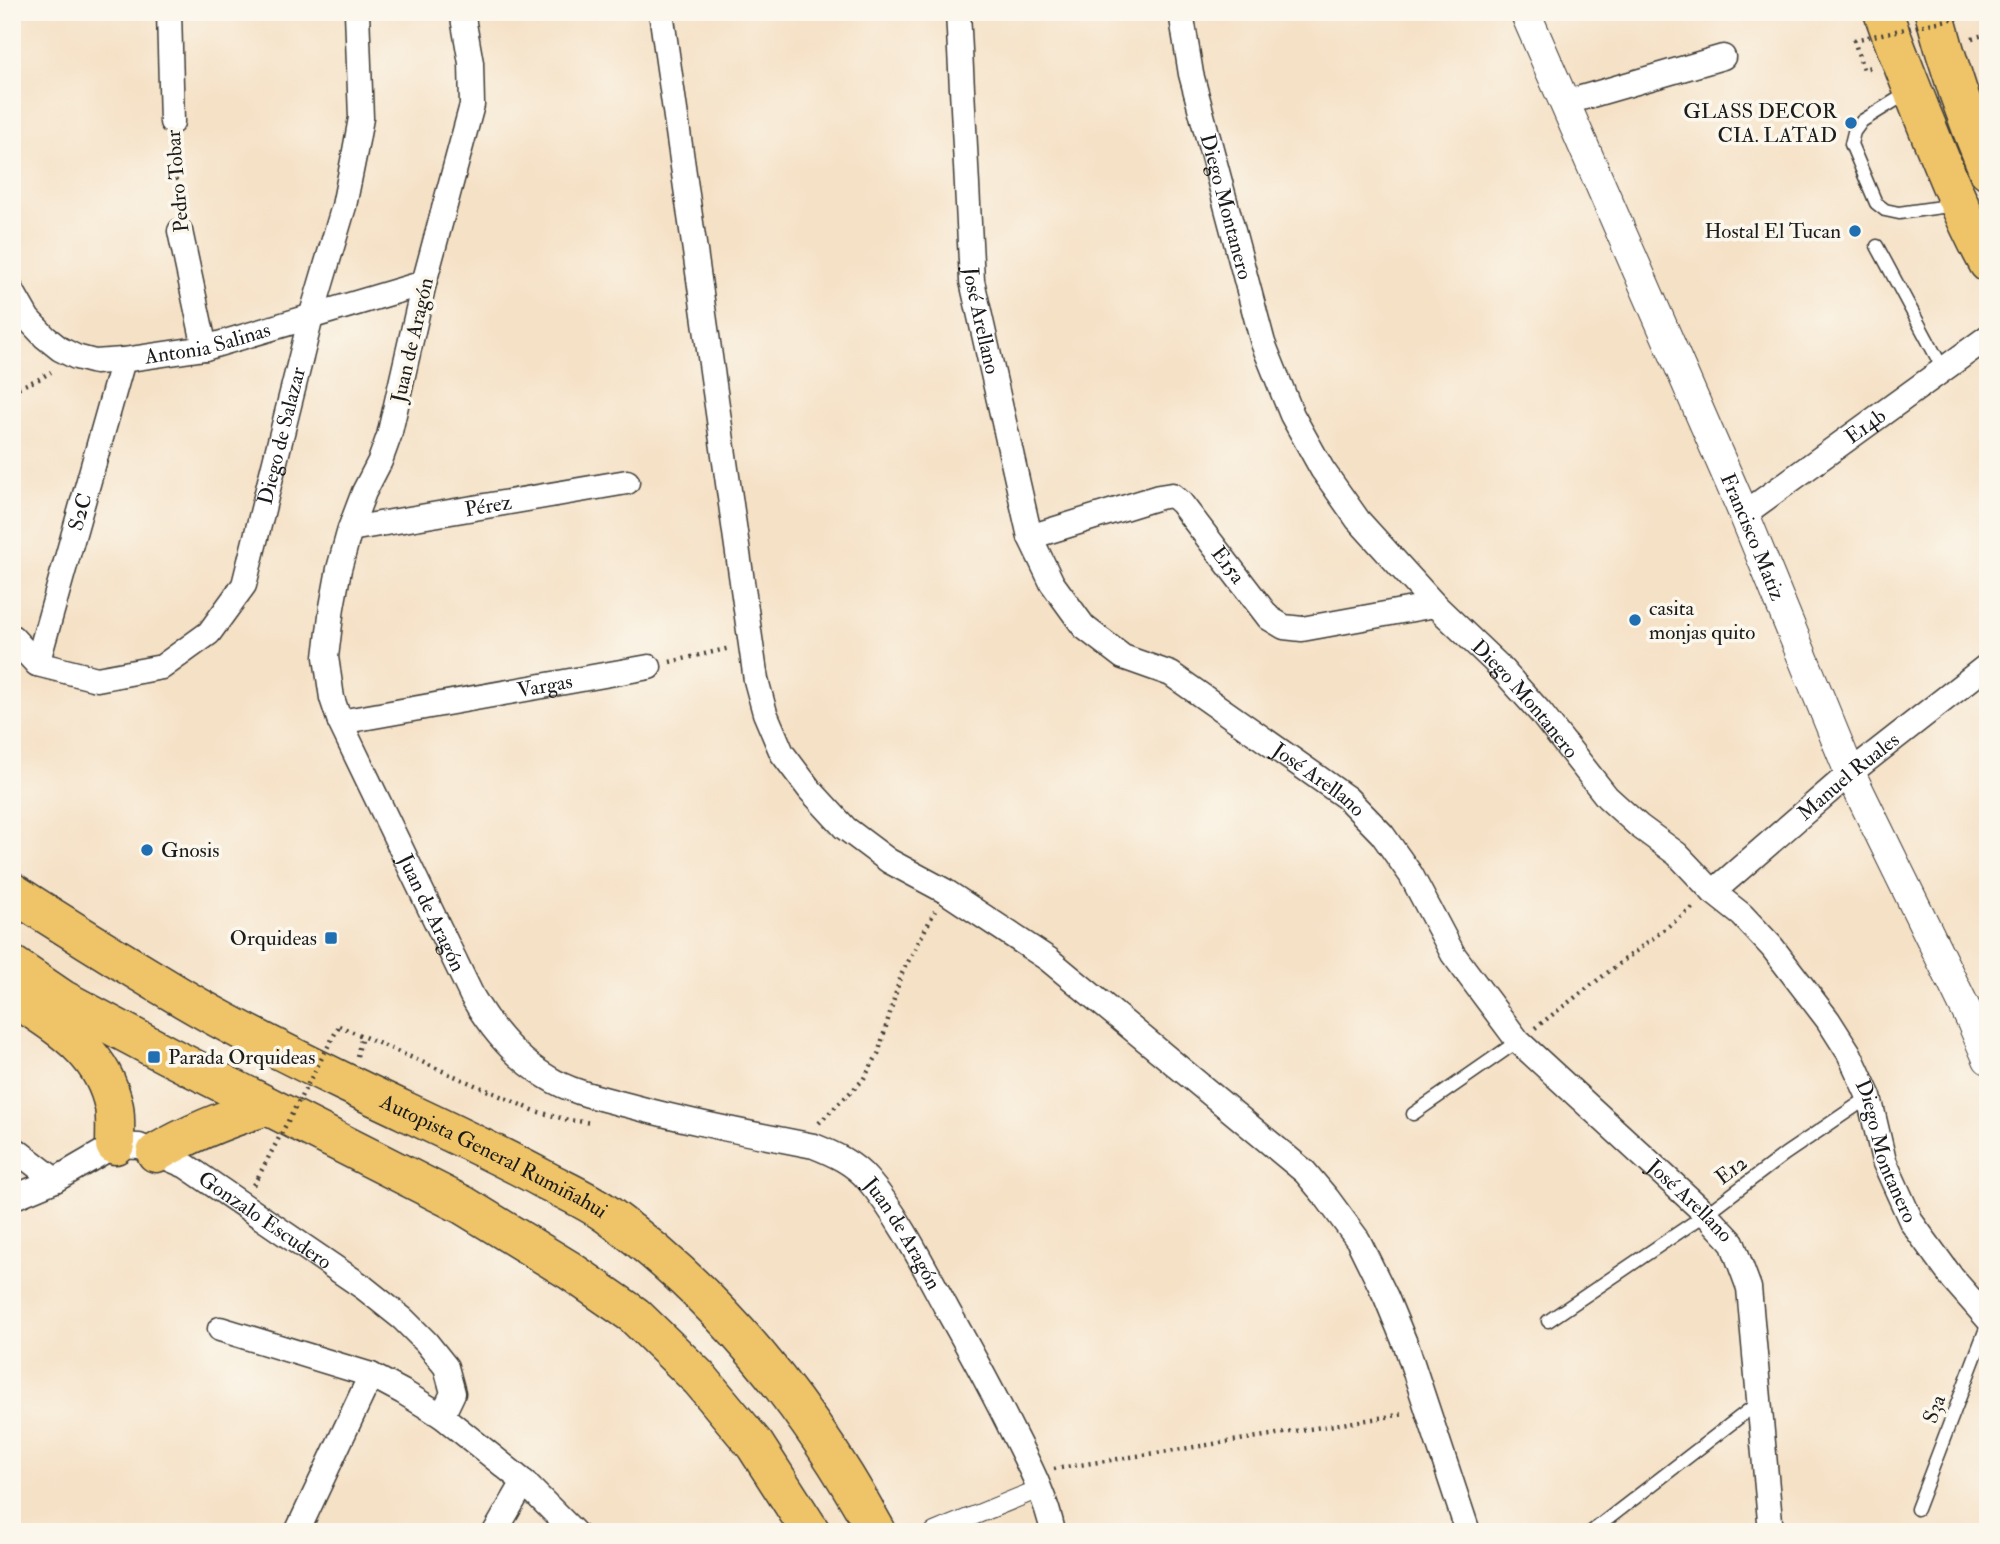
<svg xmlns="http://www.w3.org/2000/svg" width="2000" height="1544" viewBox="0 0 2000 1544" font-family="'IM FELL Double Pica',serif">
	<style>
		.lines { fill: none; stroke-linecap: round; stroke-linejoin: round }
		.service-casing { stroke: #3d3a36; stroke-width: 15 }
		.pedestrian-casing { stroke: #3d3a36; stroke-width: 20 }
		.minor-casing { stroke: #3d3a36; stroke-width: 27 }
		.tertiary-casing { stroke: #3d3a36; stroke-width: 32 }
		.trunk-casing { stroke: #3d3a36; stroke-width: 41 }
		.path { stroke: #3d3a36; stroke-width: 4.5; stroke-dasharray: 2 5; stroke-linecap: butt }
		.service { stroke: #fff; stroke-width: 12 }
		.pedestrian { stroke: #fff; stroke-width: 18 }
		.minor { stroke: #fff; stroke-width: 24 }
		.tertiary { stroke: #fff; stroke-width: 30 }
		.trunk { stroke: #efc469; stroke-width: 38 }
		.path-bridge { stroke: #3d3a36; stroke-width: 4.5; stroke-dasharray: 2 5; stroke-linecap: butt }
		.poi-dot { fill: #1f6fb2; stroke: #fbf7ec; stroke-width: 2.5 }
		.labels { text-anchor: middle; stroke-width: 7; stroke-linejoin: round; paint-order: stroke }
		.poi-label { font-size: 21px; fill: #1c1c1c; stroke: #fbf7ec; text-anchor: end }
		.street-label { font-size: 21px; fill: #1c1c1c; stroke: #fbf7ec }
	</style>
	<rect width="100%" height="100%" fill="#fbf7ec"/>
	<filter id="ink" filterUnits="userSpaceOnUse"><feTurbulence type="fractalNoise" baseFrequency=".0143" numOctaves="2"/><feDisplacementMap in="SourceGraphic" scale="14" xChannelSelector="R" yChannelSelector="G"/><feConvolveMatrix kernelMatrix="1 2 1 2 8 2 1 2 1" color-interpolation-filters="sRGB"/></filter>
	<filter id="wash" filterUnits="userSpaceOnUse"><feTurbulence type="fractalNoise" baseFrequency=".00686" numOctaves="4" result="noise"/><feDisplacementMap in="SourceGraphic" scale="28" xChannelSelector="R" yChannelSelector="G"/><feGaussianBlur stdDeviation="1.57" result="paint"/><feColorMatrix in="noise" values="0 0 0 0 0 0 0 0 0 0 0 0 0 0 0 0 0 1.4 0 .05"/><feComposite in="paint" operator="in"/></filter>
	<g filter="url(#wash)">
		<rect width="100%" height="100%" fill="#f5e1c6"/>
	</g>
	<g filter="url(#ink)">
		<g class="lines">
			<!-- service casing -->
			<g class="service-casing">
				<path id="service" d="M1909,92l-47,29 -8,11 -3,12 25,59 9,7 14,3 56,-8
					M1877,246l66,123
					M1413,1114l105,-73
					M1548,1321l158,-107 79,-60 84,-57
					M1917,1509l71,-186
					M1591,1532l168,-130"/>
			</g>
			<!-- pedestrian casing -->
			<g class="pedestrian-casing">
				<path id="pedestrian" d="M934,1532l105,-43"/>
			</g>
			<!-- minor casing -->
			<g class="minor-casing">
				<g id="minor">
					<path d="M169,12l3,110"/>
					<path id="s1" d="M462,12l9,51 1,42 -48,178 -35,153 -9,25 -16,31 -14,37 -11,40 -7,38 -6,50 6,41 8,24 132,274c19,33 42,61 75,81 23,15 53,21 80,28 62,17 125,29 187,41 20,8 40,17 54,34 31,36 57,89 80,131 23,41 45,81 65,122 16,32 33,64 40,99"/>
					<path d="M661,12l95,668 9,33 17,40 28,37 35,38 44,33 56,30 103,68 257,213 22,26 31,42 28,57 21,51 61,184"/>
					<path id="s2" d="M958,12l14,269 58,256 22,46 32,44 39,30 48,17 176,124 35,36 29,41 42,79 65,87 188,173 26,28 17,46 22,244"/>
					<path id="s3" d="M1181,12l10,62 72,269 29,72 30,54 36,51 77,85 63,60 42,47 67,85 32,29 38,28 36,38 29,23 30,32 56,73 21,33 20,44 15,64 28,62 41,56 35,40"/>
					<path d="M1564,103l159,-46"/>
					<path d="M180,231l25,117"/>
					<path id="s4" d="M12,291l16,28 17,18 15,12 16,8 19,5 28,-2 82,-12 219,-65"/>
					<path id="s5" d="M1744,514l244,-177"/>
					<path id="s6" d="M350,529l277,-47"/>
					<path id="s7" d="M1030,537l129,-40 13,-2 9,8 88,115 15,9 18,2 133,-24"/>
					<path id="s8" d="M12,637l25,27 60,15 65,-12 47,-34 35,-48 67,-268 33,-111 11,-55 6,-33 -4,-106"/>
					<path id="s9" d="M37,664l86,-304"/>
					<path id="s10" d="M340,722l309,-55"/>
					<path id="s11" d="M1713,892l137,-119 138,-108"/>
					<path d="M12,1147l43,33"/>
					<path id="s12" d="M12,1198l43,-18 60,-35 24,1 47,20 177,121 40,32 23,23 20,25 7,26 -11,23"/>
					<path d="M220,1329l151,46 32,17 39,24 82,66 50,50"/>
					<path d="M297,1532l74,-157"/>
					<path d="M495,1532l29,-50"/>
				</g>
			</g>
			<!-- tertiary casing -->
			<g class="tertiary-casing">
				<g id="tertiary">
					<path id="s13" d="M1525,12l219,502 106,259 122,249 16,37"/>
				</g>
			</g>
			<!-- trunk casing -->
			<g class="trunk-casing">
				<g id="trunk">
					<path d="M1883,12c12,35 26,68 39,102 20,50 40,101 66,149"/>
					<path d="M1934,12c14,54 32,106 54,158"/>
					<path id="s14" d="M12,892c54,35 109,69 164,102 53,32 110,60 166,87 68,33 137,63 203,99 21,11 44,21 63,35 115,84 201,192 269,317"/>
					<path d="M12,965l50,34 105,56 296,150 106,65 65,45 66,64 55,66 56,87"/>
					<path d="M20,1001c42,28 83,52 94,106 2,12 1,25 1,38"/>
					<path d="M156,1153c36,-21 72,-35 111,-47"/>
				</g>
			</g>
			<!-- path -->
			<path class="path" d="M1985,12l3,8
				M1972,38l16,-4
				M1854,40l9,29 9,-2
				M173,144l5,65
				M12,390l27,-11 12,-7
				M670,662l60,-14
				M339,1026l196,85 33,9 24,3
				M1535,1028l160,-122
				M357,1056l5,-20
				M819,1123l44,-43 15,-26 23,-79 34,-64
				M253,1185l5,-8
				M1054,1469l351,-55"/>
			<!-- service -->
			<use href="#service" class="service"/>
			<!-- pedestrian -->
			<use href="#pedestrian" class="pedestrian"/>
			<!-- minor -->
			<use href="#minor" class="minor"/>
			<!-- tertiary -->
			<use href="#tertiary" class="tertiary"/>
			<!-- trunk -->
			<use href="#trunk" class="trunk"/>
			<!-- path-bridge -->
			<path class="path-bridge" d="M1854,40l131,-28
				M258,1177l81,-151"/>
		</g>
	</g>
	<!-- markers -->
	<g class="poi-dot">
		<circle cx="1851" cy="123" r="7"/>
		<circle cx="1855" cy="231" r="7"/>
		<circle cx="1635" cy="620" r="7"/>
		<circle cx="147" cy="850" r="7"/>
		<rect x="324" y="931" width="14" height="14" rx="3.5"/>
		<rect x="147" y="1050" width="14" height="14" rx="3.5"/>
	</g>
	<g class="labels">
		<!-- poi labels -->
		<g class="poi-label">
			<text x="1837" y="118">GLASS DECOR<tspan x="1837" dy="24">CIA. LATAD</tspan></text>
			<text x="1841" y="238">Hostal El Tucan</text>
			<text x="1649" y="615" text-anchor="start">casita<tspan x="1649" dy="24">monjas quito</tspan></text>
			<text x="161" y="857" text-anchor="start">Gnosis</text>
			<text x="317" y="945">Orquideas</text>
			<text x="168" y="1064" text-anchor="start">Parada Orquideas</text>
		</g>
		<!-- street labels -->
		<g class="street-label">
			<text transform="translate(177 181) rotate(-95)" y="7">Pedro Tobar</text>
			<text dy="7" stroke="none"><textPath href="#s3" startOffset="200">Diego Montanero</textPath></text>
			<text dy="7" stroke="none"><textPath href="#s2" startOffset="310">José Arellano</textPath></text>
			<text transform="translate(412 340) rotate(-77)" y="7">Juan de Aragón</text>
			<text dy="7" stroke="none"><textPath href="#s4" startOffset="228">Antonia Salinas</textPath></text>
			<text dy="7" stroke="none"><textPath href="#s5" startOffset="150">E14b</textPath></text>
			<text dy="7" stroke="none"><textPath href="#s8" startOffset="436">Diego de Salazar</textPath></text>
			<text dy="7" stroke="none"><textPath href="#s6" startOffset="140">Pérez</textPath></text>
			<text dy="7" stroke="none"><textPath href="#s9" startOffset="158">S2C</textPath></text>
			<text dy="7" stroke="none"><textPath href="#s13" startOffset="572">Francisco Matiz</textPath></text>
			<text dy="7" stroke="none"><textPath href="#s7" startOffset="238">E15a</textPath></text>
			<text dy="7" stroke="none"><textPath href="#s10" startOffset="208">Vargas</textPath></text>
			<text dy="7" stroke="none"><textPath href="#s3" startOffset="788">Diego Montanero</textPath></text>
			<text dy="7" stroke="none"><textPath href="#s11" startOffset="178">Manuel Ruales</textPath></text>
			<text dy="7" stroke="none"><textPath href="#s2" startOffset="919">José Arellano</textPath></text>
			<text dy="7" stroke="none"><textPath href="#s1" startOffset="945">Juan de Aragón</textPath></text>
			<text dy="7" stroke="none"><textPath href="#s3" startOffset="1376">Diego Montanero</textPath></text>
			<text dy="7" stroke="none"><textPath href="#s14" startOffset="550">Autopista General Rumiñahui</textPath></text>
			<text transform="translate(1731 1170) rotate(-37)" y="7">E12</text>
			<text dy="7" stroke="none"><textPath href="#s2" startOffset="1486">José Arellano</textPath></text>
			<text dy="7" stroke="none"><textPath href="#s12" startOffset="287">Gonzalo Escudero</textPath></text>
			<text dy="7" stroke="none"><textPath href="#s1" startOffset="1554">Juan de Aragón</textPath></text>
			<text transform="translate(1934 1409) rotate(-69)" y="7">S3a</text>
		</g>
	</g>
	<!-- margin -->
	<rect width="2000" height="1544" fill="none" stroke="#fbf7ec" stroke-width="42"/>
</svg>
